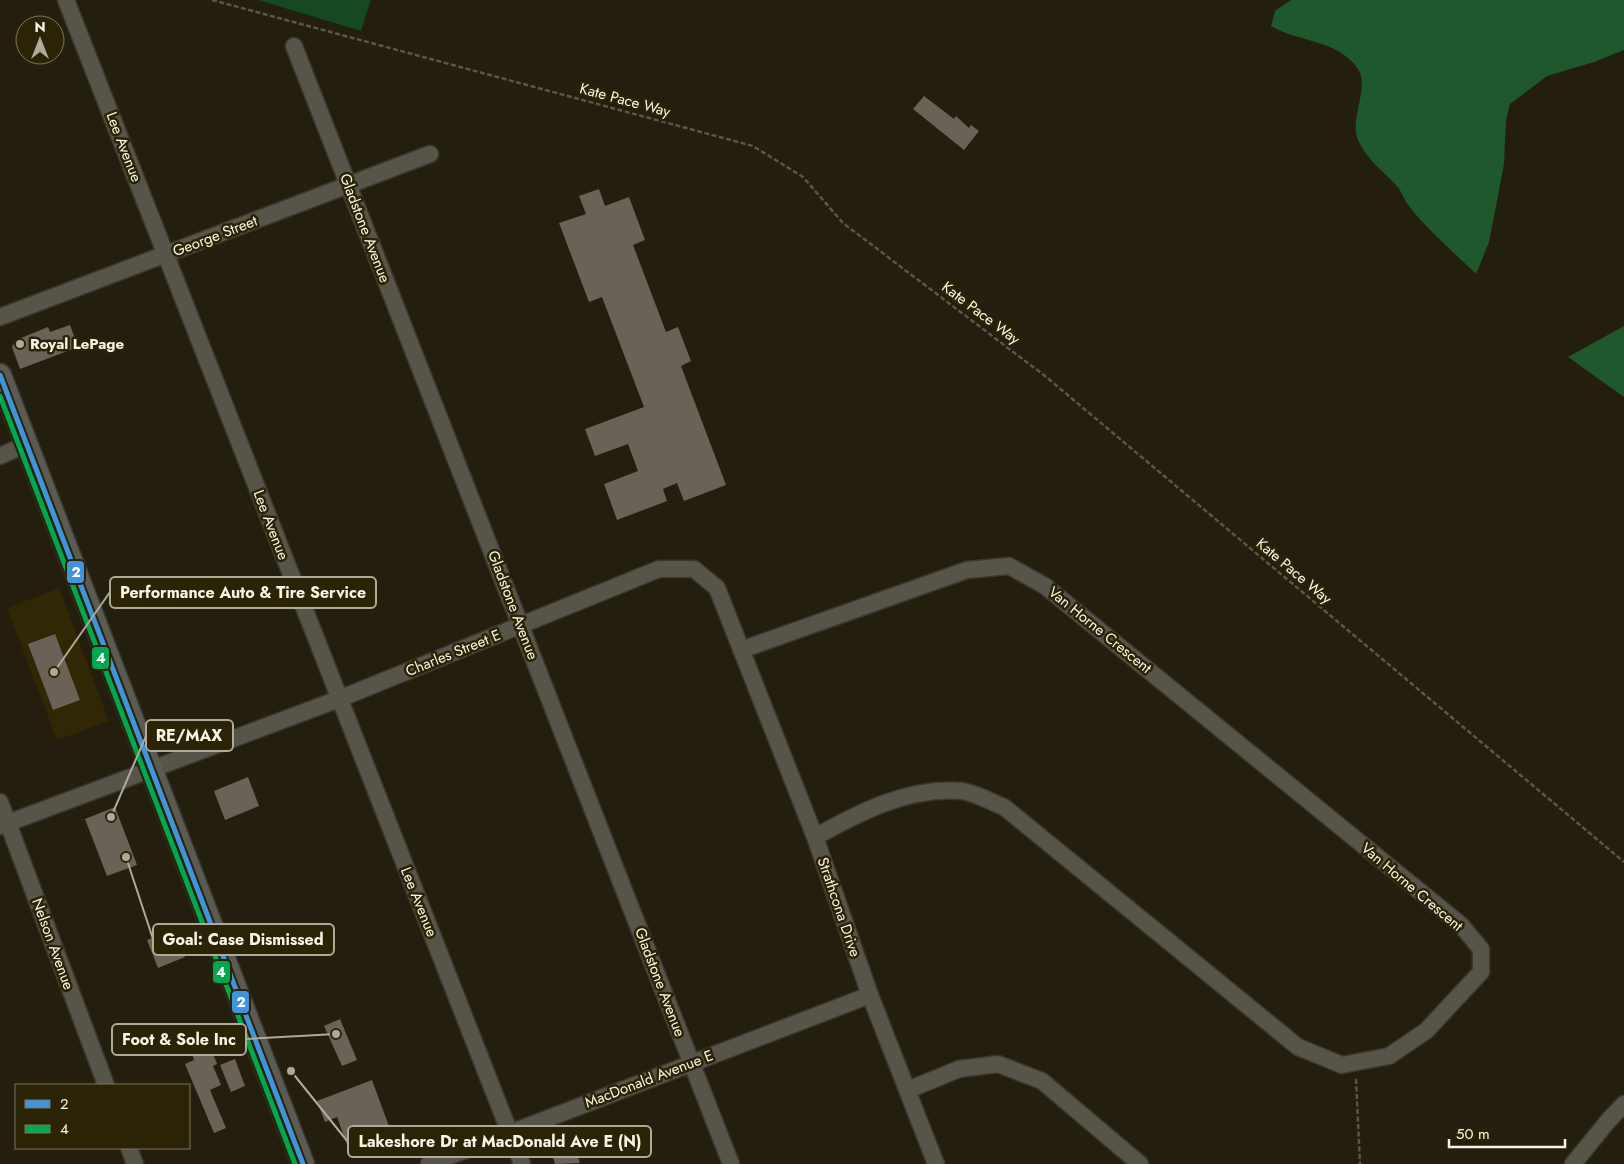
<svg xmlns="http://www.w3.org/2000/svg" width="1624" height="1164" viewBox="0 0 1624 1164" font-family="Jost,sans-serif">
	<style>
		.built { fill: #302804 }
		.green { fill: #164822 }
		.forest { fill: #20582d }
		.building { fill: #6a6257 }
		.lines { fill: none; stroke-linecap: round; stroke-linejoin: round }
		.minor-casing { stroke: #3a372d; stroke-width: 19 }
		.secondary-casing { stroke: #3a372d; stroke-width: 25 }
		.path { stroke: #59564c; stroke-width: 2.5; stroke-dasharray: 5 2.5; stroke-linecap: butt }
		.minor { stroke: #575449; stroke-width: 16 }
		.secondary { stroke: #5b5b53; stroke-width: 22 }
		.bus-1-casing { stroke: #2b2306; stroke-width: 9 }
		.bus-2-casing { stroke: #2b2306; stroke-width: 9 }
		.bus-1 { stroke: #4094de; stroke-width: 5 }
		.bus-2 { stroke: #00a651; stroke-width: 5 }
		.poi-dot { fill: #aeaa99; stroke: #2b2306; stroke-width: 2 }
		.labels { text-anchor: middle; stroke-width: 5; stroke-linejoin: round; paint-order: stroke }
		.street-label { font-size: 15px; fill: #f9f5e4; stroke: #2b2306 }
		.poi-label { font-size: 15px; font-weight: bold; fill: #f9f5e4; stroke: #2b2306; text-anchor: start }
		.leader { fill: none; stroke: #aeaa99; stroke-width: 2 }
		.callout-dot { fill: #aeaa99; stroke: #2b2306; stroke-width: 2 }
		.callout { fill: #2b2306; stroke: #aeaa99; stroke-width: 2 }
		.callout-label { font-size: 16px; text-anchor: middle; font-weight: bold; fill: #f9f5e4 }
		.line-badge { stroke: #2b2306; stroke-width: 2 }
		.badge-label { font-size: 14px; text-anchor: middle; font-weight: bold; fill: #fff }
	</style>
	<rect width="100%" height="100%" fill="#231e0e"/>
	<!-- built -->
	<path class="built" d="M59,588l50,133 -52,19 -50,-132z"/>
	<!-- green -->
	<path class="green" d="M258,0h113l-10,31z"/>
	<!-- forest -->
	<path class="forest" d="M1291,0h333v50l-30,12 -47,14 -37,28 -4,16 -2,44 -15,78 -13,32c-22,-22 -48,-43 -67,-68 -5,-6 -7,-14 -12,-20 -13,-14 -31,-27 -39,-46 -9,-21 12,-53 0,-71 -19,-29 -60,-27 -87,-43l4,-15z
		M1624,326v71l-56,-40z"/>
	<!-- building -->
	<path class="building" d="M924,96l30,23 2,-3 13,12 2,-3 8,6 -15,19 -51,-41z
		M599,189l6,17 24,-9 16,43 -12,5 33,87 12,-5 13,34 -10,5 45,119 -42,16 -7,-18 -14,6 4,12 -50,19 -13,-36 34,-13 -10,-27 -33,12 -10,-27 59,-22 -42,-110 -13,5 -30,-79 27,-9 -7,-18z
		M70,325l8,22 -58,22 -8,-22 4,-7 32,-13 2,5z
		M55,634l25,66 -27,10 -25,-66z
		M248,777l11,29 -34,14 -11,-29z
		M115,807l22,58 -30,11 -22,-57z
		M174,929l11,28 -27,11 -11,-28z
		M340,1019l17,41 -15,6 -18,-40z
		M210,1046l7,18 -4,2 8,19 -11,5 16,38 -12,5 -29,-69 9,-4 -2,-6z
		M235,1059l10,27 -14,6 -11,-27z
		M372,1080l21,57 -43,16 -13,-36 -12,5 -8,-21z
		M582,1140l5,14 -9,4 2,5 -25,1 -4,-13z"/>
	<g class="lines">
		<!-- minor casing -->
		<g class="minor-casing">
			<path id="minor" d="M66,0l456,1164
				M294,46l437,1118
				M0,317l430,-163
				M0,456l25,-11
				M741,650l226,-80 42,-4 36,20 416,339 20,24v23l-55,59 -37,25 -47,9 -44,-18 -294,-240c-13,-5 -30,-15 -43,-16 -53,-4 -101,21 -146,46
				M0,802l106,283
				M0,826l339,-127 320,-130h35l23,19 98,249 55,158 66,169
				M908,1090l51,-21 39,-5 44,17 98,83
				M129,1148l6,16
				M429,1164l441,-169
				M1573,1164l35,-43 16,-17"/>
		</g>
		<!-- secondary casing -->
		<g class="secondary-casing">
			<path id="secondary" d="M0,375l303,789"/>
		</g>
		<!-- path -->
		<path class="path" d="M212,0l541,146 50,31 40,46 202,153 579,486
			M1356,1079l4,85"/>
		<!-- minor -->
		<use href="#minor" class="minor"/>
		<!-- secondary -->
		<use href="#secondary" class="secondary"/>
		<!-- bus-1 casing -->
		<g class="bus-1-casing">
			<path id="bus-1" d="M0,375l303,789"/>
		</g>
		<!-- bus-2 casing -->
		<g class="bus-2-casing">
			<path id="bus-2" d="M0,396l295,768"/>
		</g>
		<!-- bus-1 -->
		<use href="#bus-1" class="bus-1"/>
		<!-- bus-2 -->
		<use href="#bus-2" class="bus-2"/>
	</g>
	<!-- markers -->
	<circle class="poi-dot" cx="20" cy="344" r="5"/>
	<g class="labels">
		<!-- street labels -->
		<g class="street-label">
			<text transform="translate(625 100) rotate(15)" y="5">Kate Pace Way</text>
			<text transform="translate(124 147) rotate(69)" y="5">Lee Avenue</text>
			<text transform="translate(365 228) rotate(69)" y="5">Gladstone Avenue</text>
			<text transform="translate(215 236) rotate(-21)" y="5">George Street</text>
			<text transform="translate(981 313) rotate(37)" y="5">Kate Pace Way</text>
			<text transform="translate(271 525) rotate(69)" y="5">Lee Avenue</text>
			<text transform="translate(1294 571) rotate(40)" y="5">Kate Pace Way</text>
			<text transform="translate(513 605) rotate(69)" y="5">Gladstone Avenue</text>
			<text transform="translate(1100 630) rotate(39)" y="5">Van Horne Crescent</text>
			<text transform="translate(453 653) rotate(-22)" y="5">Charles Street E</text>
			<text transform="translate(1412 887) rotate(40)" y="5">Van Horne Crescent</text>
			<text transform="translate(419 902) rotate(68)" y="5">Lee Avenue</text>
			<text transform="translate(839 907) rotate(71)" y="5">Strathcona Drive</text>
			<text transform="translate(53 944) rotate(70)" y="5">Nelson Avenue</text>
			<text transform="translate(660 982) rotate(69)" y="5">Gladstone Avenue</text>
			<text transform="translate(649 1079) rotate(-21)" y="5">MacDonald Avenue E</text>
		</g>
		<!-- poi labels -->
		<g class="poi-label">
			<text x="30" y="349">Royal LePage</text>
		</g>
	</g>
	<!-- callouts -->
	<path class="leader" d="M54 672L110 592M111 817L146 736M126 857L153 939M336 1034L246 1039M291 1071L348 1142"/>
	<g class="callout-dot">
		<circle cx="54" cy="672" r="5"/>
		<circle cx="111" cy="817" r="5"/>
		<circle cx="126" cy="857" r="5"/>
		<circle cx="336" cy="1034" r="5"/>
		<circle cx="291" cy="1071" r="5"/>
	</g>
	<g class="callout">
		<rect x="110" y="577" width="266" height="31" rx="5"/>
		<rect x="146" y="720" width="87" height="31" rx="5"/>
		<rect x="153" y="924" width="181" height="31" rx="5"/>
		<rect x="112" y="1024" width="134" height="31" rx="5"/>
		<rect x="348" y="1126" width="303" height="31" rx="5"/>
	</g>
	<g class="callout-label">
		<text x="243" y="598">Performance Auto &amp; Tire Service</text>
		<text x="189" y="741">RE/MAX</text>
		<text x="243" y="945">Goal: Case Dismissed</text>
		<text x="179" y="1045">Foot &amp; Sole Inc</text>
		<text x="500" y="1147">Lakeshore Dr at MacDonald Ave E (N)</text>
	</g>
	<g class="line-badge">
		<rect x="66" y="560" width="19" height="24" rx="5" fill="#4094de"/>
		<rect x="91" y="646" width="19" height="24" rx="5" fill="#00a651"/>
		<rect x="212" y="960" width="19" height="24" rx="5" fill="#00a651"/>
		<rect x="231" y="990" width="19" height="24" rx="5" fill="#4094de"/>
	</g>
	<g class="badge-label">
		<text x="76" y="577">2</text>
		<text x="101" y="663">4</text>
		<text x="221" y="977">4</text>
		<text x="241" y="1007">2</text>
	</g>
	<!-- legend -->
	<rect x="15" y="1084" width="175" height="65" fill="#2b2306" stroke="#7d775f"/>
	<rect x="25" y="1100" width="25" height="8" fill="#4094de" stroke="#7d775f"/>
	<text x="60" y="1109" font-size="15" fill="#f9f5e4">2</text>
	<rect x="25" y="1125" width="25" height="8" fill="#00a651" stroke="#7d775f"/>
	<text x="60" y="1134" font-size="15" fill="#f9f5e4">4</text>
	<!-- north arrow -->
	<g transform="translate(40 40)"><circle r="24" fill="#2b2306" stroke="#7d775f"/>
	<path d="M0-4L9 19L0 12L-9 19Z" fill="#aeaa99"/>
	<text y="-8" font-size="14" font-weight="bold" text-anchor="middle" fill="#f9f5e4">N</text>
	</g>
	<!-- scale -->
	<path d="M1449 1139v8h116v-8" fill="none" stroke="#f9f5e4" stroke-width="2.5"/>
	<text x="1456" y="1139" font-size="15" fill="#f9f5e4" stroke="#2b2306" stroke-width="4" paint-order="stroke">50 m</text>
</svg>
